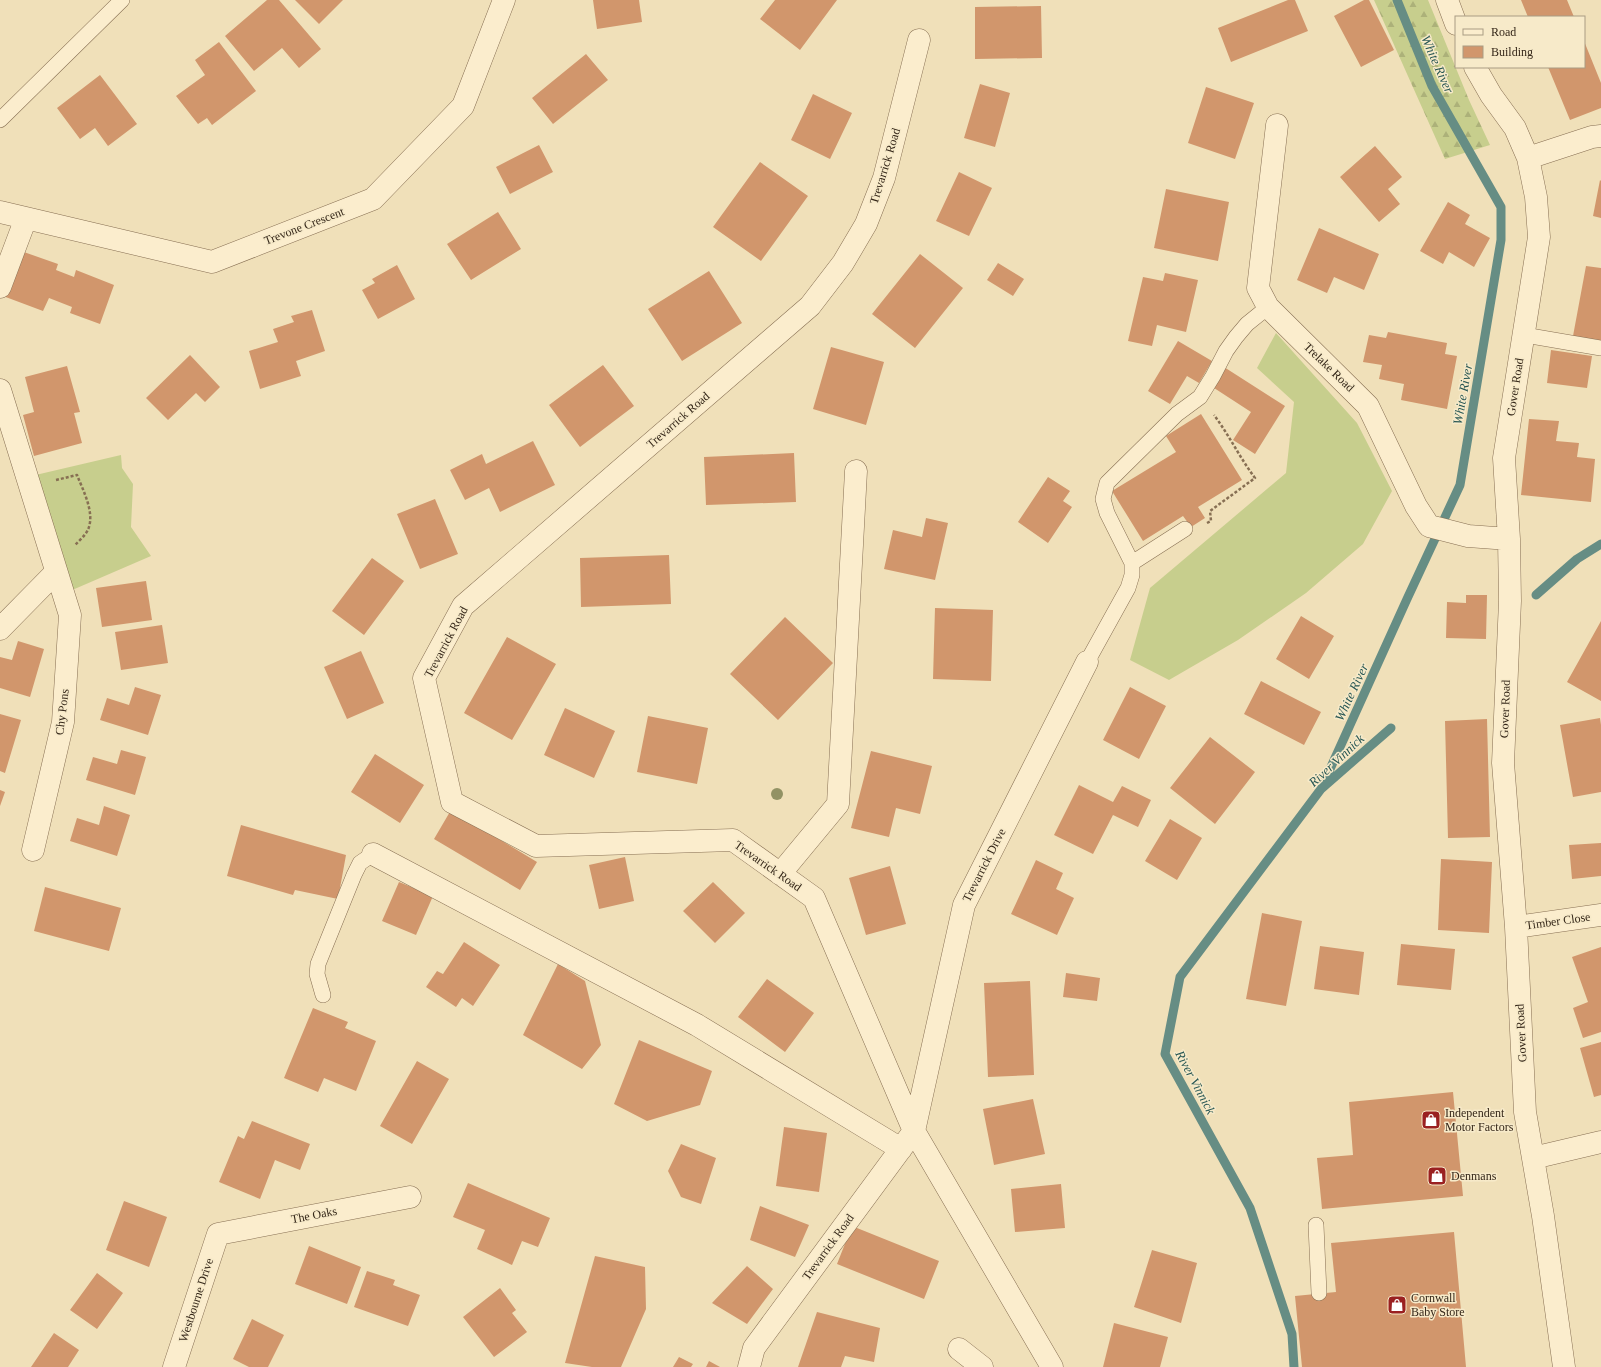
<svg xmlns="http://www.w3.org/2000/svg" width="1601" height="1367" viewBox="0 0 1601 1367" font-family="'Times New Roman',serif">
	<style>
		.forest { fill: url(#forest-firs) }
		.garden { fill: #c7ce8d }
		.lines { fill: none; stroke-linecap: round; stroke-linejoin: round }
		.stream { stroke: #668d84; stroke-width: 9 }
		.building { fill: #d1966c }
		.lane-casing { stroke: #876f53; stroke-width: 16 }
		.street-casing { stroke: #876f53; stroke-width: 23 }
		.path { stroke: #876f53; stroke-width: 2.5; stroke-dasharray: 3 2; stroke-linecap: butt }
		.lane { stroke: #fbedcd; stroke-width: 15 }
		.street { stroke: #fbedcd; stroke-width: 22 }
		.tree { fill: #929264 }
		.labels { text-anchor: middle; stroke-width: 3; stroke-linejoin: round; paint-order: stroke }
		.street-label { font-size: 12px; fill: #352719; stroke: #f7eac9 }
		.poi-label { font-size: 12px; fill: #352719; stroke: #f7eac9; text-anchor: start }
		.water-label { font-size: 13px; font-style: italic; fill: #275653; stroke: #f7eac9 }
	</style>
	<defs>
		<pattern id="forest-firs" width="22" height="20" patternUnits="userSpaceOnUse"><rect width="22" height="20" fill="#c7ce8d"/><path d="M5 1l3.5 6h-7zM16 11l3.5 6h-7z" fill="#acb179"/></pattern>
	</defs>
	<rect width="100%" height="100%" fill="#f0e0b9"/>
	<!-- forest -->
	<path class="forest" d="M1374,0h54l41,100 21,45 -45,14z"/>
	<!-- garden -->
	<path class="garden" d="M1276,333l81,90 35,68 -29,53 -57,49 -68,47 -69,40 -39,-20 20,-72 136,-115 8,-71 -37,-34z
		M121,455l1,13 11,16 -2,43 20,29 -88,38 -36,-117z"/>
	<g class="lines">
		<!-- stream -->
		<path class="stream" d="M1536,595l41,-36 24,-15
			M1321,789l86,-190 53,-114 41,-245v-33l-69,-121 -35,-86
			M1294,1367l-2,-33 -42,-126 -85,-154 15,-77 141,-188 70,-61"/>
	</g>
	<!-- building -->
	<path class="building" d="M267,0h12l42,49 -22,19 -17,-20 -28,23 -29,-35z
		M295,0h48l-24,24z
		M593,0h46l3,22 -45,7z
		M775,0h62l-37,50 -40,-31z
		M1288,0h7l13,31 -77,31 -13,-34z
		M1364,0h5l25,50 -33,17 -27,-51z
		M1521,0h46l7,17h-46z
		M1041,6l1,52 -67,1v-52z
		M1584,41l17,42v25l-31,12 -22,-53h36z
		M219,42l37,49 -44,34 -5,-7 -9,6 -22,-28 29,-21 -10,-15z
		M586,54l22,26 -55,44 -21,-26z
		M100,75l37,49 -29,22 -13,-18 -15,11 -23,-31z
		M980,84l30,9 -15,54 -31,-9z
		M1206,87l48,16 -19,56 -47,-16z
		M813,94l39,19 -22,46 -39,-19z
		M539,145l14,27 -43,22 -14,-27z
		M1375,146l27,31 -14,12 12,15 -21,18 -39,-45z
		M760,162l48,34 -47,65 -48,-34z
		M959,172l33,16 -23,48 -33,-15z
		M1600,180l1,1v37l-8,-2z
		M1166,189l63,13 -11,59 -64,-13z
		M1448,202l22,13 -5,9 25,14 -16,29 -25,-15 -6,12 -23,-13z
		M498,212l23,37 -50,31 -24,-36z
		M1319,228l60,26 -15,36 -30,-13 -7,16 -30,-13z
		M21,251l37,13 -2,6 18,7 2,-7 38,15 -14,39 -30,-11 2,-6 -23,-9 -6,13 -40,-15z
		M920,254l43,34 -48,60 -43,-34z
		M998,263l26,16 -11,17 -26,-16z
		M397,265l18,34 -37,20 -16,-29 13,-7 -3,-4z
		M1586,266l15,2v73l-28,-5z
		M709,271l33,52 -60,38 -34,-52z
		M1165,273l33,7 -12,52 -29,-7 -5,21 -24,-5 15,-64 20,4z
		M312,310l13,41 -29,10 5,15 -41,13 -11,-38 29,-9 -5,-13 21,-7 -3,-6z
		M1388,332l59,11 -2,11 12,2 -10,53 -46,-9 3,-16 -25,-5 3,-14 -19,-3 6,-27 17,3z
		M1178,341l34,20 -13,22 -12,-7 -17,28 -22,-13z
		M831,347l53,15 -18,63 -53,-16z
		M1551,350l41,6 -5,32 -40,-5z
		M190,355l30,32 -15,15 -9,-9 -28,27 -22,-22z
		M603,365l31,41 -54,41 -31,-42z
		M67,366l13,46 -6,1 8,30 -48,13 -11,-41 11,-3 -9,-35z
		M1224,367l61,39 -30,48 -22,-14 18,-28 -40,-26z
		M1201,414l41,66 -44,27 7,11 -14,9 -8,-11 -40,25 -31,-50 64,-39 -10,-16z
		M1529,419l30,2 -3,20 23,2 -2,14 18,2 -4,43 -70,-7z
		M533,441l22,44 -55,27 -11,-24 -24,12 -15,-30 32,-16 4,10z
		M794,453l2,49 -90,3 -2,-48z
		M1048,477l22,14 -7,10 9,6 -24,36 -30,-21z
		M435,499l23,55 -38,15 -23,-55z
		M926,518l22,5 -13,57 -51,-11 9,-39 29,7z
		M669,555l2,49 -90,3 -1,-49z
		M372,558l32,23 -40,54 -32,-24z
		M146,581l6,39 -50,7 -6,-39z
		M1466,595h21l-1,44 -40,-1 1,-36 19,1z
		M935,608l58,2 -2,71 -58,-2z
		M1301,616l33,20 -25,43 -33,-20z
		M785,617l48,46 -55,57 -48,-46z
		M1601,621v80l-34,-19z
		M162,625l6,38 -47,7 -6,-38z
		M507,637l49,27 -44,76 -48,-27z
		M18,641l26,8 -14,48 -30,-9v-31l12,3z
		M361,651l23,52 -37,16 -23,-52z
		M1261,681l60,31 -17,33 -60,-31z
		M135,687l26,8 -13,40 -48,-15 7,-22 22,7z
		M1130,687l36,19 -27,53 -36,-19z
		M565,708l50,23 -21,47 -50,-23z
		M0,714l21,6 -16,53 -5,-2z
		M648,716l60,12 -11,56 -60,-12z
		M1600,718l1,7v67l-28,5 -13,-72z
		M1487,719l3,118 -42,1 -3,-117z
		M1210,737l45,35 -40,52 -45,-36z
		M121,750l25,7 -11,38 -49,-15 7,-23 24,7z
		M871,751l61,15 -12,48 -24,-6 -7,29 -38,-9z
		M375,754l49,31 -24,38 -49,-31z
		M1079,785l34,17 9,-16 29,14 -13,27 -25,-12 -20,39 -39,-19z
		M0,790l5,2 -5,14z
		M104,806l26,9 -13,41 -47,-15 7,-23 22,7z
		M451,810l86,52 -17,28 -86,-51z
		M1170,819l32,19 -25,42 -32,-19z
		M241,825l105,30 -8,44 -43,-9 -2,5 -66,-19z
		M1601,843v33l-29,3 -3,-34z
		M625,857l9,44 -35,8 -10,-44z
		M1441,859l51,3 -3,71 -51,-3z
		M1036,860l27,13 -7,16 18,9 -17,37 -46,-21z
		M890,866l16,58 -40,11 -17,-57z
		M399,882l34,14 -17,39 -34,-14z
		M713,882l32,31 -30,30 -32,-32z
		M45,887l76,21 -12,43 -75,-20z
		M1262,913l40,8 -16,85 -40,-7z
		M464,942l36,23 -27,41 -11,-8 -6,9 -30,-20 11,-16 6,3z
		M1401,944l54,5 -4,41 -54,-5z
		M1320,946l44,6 -5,43 -45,-6z
		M1601,947v85l-18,6 -10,-30 15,-6 -16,-45z
		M558,964l27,17 16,64 -19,24 -59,-34z
		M1066,973l34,5 -3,23 -34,-4z
		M767,979l47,34 -29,39 -47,-35z
		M1030,981l4,94 -46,2 -4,-94z
		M313,1008l35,14 -3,6 31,13 -20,50 -32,-13 -6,14 -34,-14z
		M639,1040l73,31 -12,34 -53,16 -33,-17z
		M1601,1042v53l-7,2 -14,-49z
		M417,1061l32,18 -37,65 -32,-18z
		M1453,1092l10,104 -141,13 -5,-51 36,-3 -4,-53z
		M1033,1099l12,55 -51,11 -11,-56z
		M252,1121l58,23 -10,26 -25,-10 -15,39 -41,-17 19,-46 6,3z
		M784,1127l43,6 -8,59 -43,-6z
		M681,1144l35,14 -15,46 -20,-7 -13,-26z
		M468,1183l82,35 -12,29 -16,-6 -10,24 -35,-16 8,-19 -32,-13z
		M1061,1184l4,44 -50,4 -4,-43z
		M124,1201l43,16 -18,50 -43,-17z
		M760,1206l49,19 -14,32 -45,-17z
		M852,1226l87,35 -15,38 -87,-35z
		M1454,1232l12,135h-164l-7,-71 41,-4 -5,-49z
		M309,1246l52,21 -14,37 -52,-20z
		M1152,1250l45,13 -16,60 -47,-16z
		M595,1256l50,11 1,42 -25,58h-29l-27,-4z
		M747,1266l26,23 -26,35 -35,-21z
		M367,1271l28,9 -2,5 27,10 -12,31 -54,-19z
		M97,1273l26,20 -26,36 -27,-19z
		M500,1288l16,22 -4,3 15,19 -33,25 -31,-40z
		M817,1312l63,16 -6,34 -29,-6 -4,11h-43z
		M252,1319l32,16 -16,32h-19l-16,-8z
		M1114,1323l54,14 -8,30h-57z
		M54,1333l25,17 -11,17h-37z
		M679,1357l14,7 -2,3h-18z
		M709,1361l11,6h-14z"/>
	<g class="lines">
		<!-- lane casing -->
		<g class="lane-casing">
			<path id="lane" d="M0,120l122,-120
				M1524,335l77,13
				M1132,563l53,-34
				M1087,662l41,-74 4,-13v-12l-25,-50 -4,-14 4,-16 70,-69 23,-17 13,-21 13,-25 10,-14 11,-13 21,-17
				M323,995l-6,-21 1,-10 36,-89 6,-12 13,-9
				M1316,1225l3,68"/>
		</g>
		<!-- street casing -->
		<g class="street-casing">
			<path id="street" d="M1447,0l9,24
				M1475,67l16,28 24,33 13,30 8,39 3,40 -35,221 5,81 1,62 -7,162 13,164 9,185 18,104 21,151
				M1277,125l-19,163 10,19 100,99 48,100 13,20 39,10 41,3
				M1528,158l64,-21 9,-1
				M0,212l212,50 161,-63 90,-93 41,-106
				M0,287l26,-69
				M0,390l70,225 -7,107 -30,128
				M0,629l56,-57
				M373,854l324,171 204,124
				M780,874l58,-70 18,-333
				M1516,927l85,-12
				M1533,1158l68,-16
				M959,1349l23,18
				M174,1367l44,-133 192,-37
				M749,1367l5,-19 160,-217 -100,-233 -81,-58 -197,6 -84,-44 -28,-124 39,-72 347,-300 33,-43 23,-39 18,-46 35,-138
				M1052,1367l-138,-236 50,-226 123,-243"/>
		</g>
		<!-- path -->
		<path class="path" d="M56,480l21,-5c6,15 17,36 12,52 -2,7 -9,13 -14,18
			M1207,523l4,-2 -1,-10 45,-33c-15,-20 -26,-43 -41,-63"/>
		<!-- lane -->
		<use href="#lane" class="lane"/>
		<!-- street -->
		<use href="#street" class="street"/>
	</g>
	<!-- trees -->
	<circle class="tree" cx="777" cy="794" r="6"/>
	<!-- icons -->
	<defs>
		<g id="shop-square" transform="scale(1)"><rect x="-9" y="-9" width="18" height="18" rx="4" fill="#9a2021" stroke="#f7eac9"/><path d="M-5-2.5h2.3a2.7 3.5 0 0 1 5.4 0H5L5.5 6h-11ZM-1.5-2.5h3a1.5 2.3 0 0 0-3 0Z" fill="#fff"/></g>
	</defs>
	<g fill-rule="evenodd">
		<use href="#shop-square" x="1431" y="1120"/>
		<use href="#shop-square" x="1437" y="1176"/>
		<use href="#shop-square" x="1397" y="1305"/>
	</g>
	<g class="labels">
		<!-- street labels -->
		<g class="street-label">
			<text transform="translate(885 166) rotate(-73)" y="4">Trevarrick Road</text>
			<text transform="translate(304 226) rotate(-21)" y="4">Trevone Crescent</text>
			<text transform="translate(1329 367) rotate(44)" y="4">Trelake Road</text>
			<text transform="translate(1515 387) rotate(-81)" y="4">Gover Road</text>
			<text transform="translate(678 420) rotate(-41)" y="4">Trevarrick Road</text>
			<text transform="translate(446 642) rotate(-62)" y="4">Trevarrick Road</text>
			<text transform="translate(1505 709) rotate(-88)" y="4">Gover Road</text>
			<text transform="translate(62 712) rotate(-83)" y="4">Chy Pons</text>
			<text transform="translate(984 865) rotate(-63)" y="4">Trevarrick Drive</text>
			<text transform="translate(768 866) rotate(35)" y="4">Trevarrick Road</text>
			<text transform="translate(1558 921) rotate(-8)" y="4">Timber Close</text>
			<text transform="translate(1521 1033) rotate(-93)" y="4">Gover Road</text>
			<text transform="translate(314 1215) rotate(-11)" y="4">The Oaks</text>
			<text transform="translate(828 1247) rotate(-54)" y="4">Trevarrick Road</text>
			<text transform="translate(196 1300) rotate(-72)" y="4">Westbourne Drive</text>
		</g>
		<!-- poi labels -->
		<g class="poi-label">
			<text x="1445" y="1117">Independent<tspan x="1445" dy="14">Motor Factors</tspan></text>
			<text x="1451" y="1180">Denmans</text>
			<text x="1411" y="1302">Cornwall<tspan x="1411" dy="14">Baby Store</tspan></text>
		</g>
		<!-- water labels -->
		<g class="water-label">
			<text transform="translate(1438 64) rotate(66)" y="5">White River</text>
			<text transform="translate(1462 394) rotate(-80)" y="5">White River</text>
			<text transform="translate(1351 692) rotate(-65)" y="5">White River</text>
			<text transform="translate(1336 760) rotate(-43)" y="5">River Vinnick</text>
			<text transform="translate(1196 1082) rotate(62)" y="5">River Vinnick</text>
		</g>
	</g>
	<!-- legend -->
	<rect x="1455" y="16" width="130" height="52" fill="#f7eac9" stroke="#a99c83"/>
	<rect x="1463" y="29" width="20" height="6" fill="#fbedcd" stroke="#a99c83"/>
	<text x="1491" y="36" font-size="12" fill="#352719">Road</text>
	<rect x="1463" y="46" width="20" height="12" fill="#d1966c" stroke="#a99c83"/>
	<text x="1491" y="56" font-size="12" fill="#352719">Building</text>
</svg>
